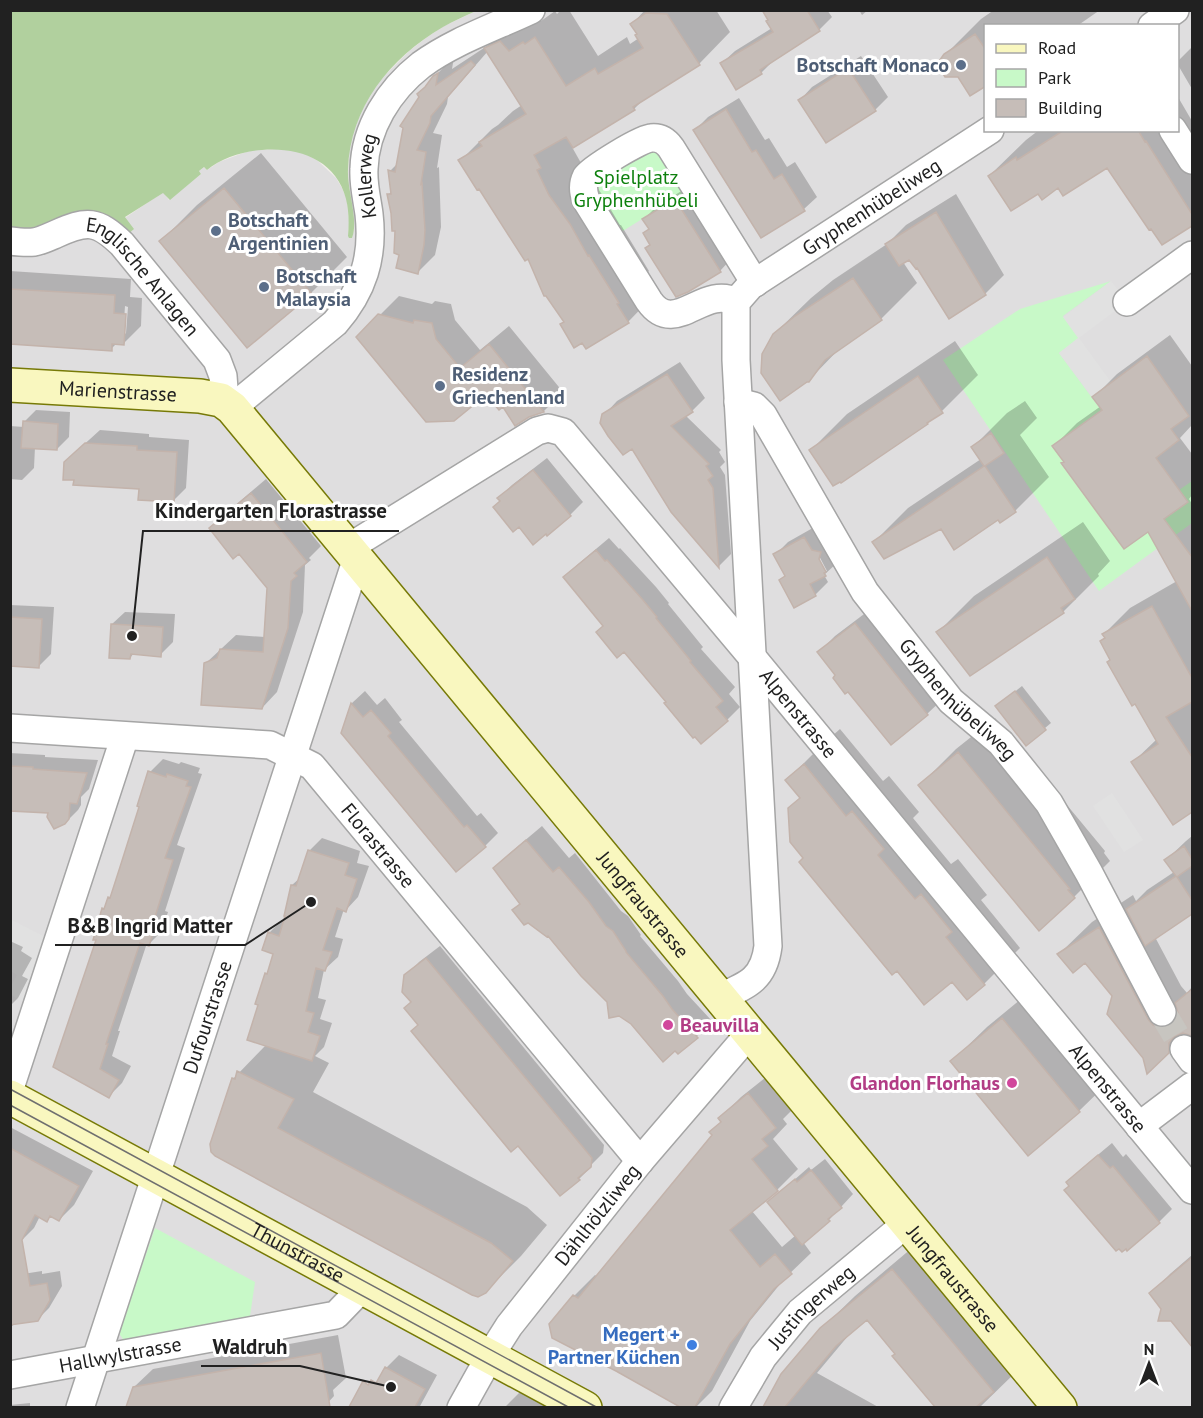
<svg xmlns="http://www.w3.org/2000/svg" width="1203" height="1418" viewBox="0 0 1203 1418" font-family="'PT Sans',sans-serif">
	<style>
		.residential { fill: #dfdedf; fill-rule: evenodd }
		.forest { fill: #b1d09e }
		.park { fill: #c8f9c8 }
		.parking { fill: #e1e1e1 }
		.shadow { fill: #0003; fill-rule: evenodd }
		.building { fill: #c6bdb8; stroke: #c3b3ab; stroke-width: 1.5 }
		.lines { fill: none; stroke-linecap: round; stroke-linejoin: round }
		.street-tunnel { stroke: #c7c5c0; stroke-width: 27; stroke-dasharray: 27 14; stroke-linecap: butt }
		.street-casing { stroke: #a5a5a5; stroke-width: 30 }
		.secondary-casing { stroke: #777a07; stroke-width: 36 }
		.street { stroke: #fff; stroke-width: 27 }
		.secondary { stroke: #f9f7bf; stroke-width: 33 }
		.tram { stroke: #6f6f6f; stroke-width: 1.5 }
		.service-dot { fill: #5c6f8a; stroke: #fff; stroke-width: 2 }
		.hotel-dot { fill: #d1479c; stroke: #fff; stroke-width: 2 }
		.shop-dot { fill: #3f7fe0; stroke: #fff; stroke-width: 2 }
		.labels { text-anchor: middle; stroke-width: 6; stroke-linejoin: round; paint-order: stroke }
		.service-label { font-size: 20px; font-weight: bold; fill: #4e5e75; stroke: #fff; text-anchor: start }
		.street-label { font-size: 20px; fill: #212121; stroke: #fff }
		.park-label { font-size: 20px; fill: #0e810e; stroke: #fff }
		.hotel-label { font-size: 20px; font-weight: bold; fill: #b23c85; stroke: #fff; text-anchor: start }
		.shop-label { font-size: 20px; font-weight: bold; fill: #366cbe; stroke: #fff; text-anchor: end }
		.leader { fill: none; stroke: #212121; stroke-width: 2 }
		.callout-dot { fill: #212121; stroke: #fff; stroke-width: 2 }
		.callout-label { font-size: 21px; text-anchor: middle; font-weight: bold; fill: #212121; stroke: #fff; stroke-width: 6; stroke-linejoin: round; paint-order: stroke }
	</style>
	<rect width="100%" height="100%" fill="#f1eee8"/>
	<!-- residential -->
	<path class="residential" d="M476,11h716v1396l-1181,1v-1168l114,-22 38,-26 6,8 32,-26 -2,-3 5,-4 3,3 12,-8 24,-9 10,-3 23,-1 21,2 11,4 10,6 18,17 6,10 5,12 2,22 -1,14 4,2 2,-9 -6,-45 1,-32 4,-19 7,-18 8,-17 12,-18 29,-29 17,-13 18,-12zM986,26h192v104h-192z"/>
	<!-- forest -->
	<path class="forest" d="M11,11h465c-11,5 -23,10 -33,16 -53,31 -93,80 -95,143 -1,21 11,49 4,68h-3l-1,-2c1,-12 1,-25 -2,-37 -10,-39 -47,-52 -84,-49 -18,1 -41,8 -55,20l-3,-3 -5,4 2,3 -31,26 -7,-7 -38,24 9,12 -13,11 -7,-7 -103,7z"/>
	<!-- park -->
	<path class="park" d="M658,148l29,43 -69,43 -23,-38 4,-19z
		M1111,281l-48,35 16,22 -20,15 42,57 -49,36 11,16 -2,2 63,85 64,-47 -9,-12 13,-9v42l-93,68 -156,-231 77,-51z
		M155,1228l100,54 -5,34 -4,3 -119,21 -4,-1 -3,-4v-5z"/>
	<!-- parking -->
	<path class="parking" d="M1111,281l16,21 -48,36 32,44 -19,15 -33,-44 19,-15 -15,-21z
		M1112,793l31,47 -19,12 -31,-46z
		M10,919l39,20 -22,65 -16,-9v-9l6,-11 -6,-4z"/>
	<!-- shadow -->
	<path class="shadow" d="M532,10l9,11 14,-10 2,3 4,-4h8l29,46 29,-19 3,7 9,-6 -1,-5 -6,-9 13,-14h71l14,22 -31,32 -52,32 -13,13 -62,38 9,16 20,30 19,32h1l28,46 -1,1 11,18 -31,32 -63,-1 -36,-64 -69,-96 32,-32 6,-4 15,-14 9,-6 -34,-54 -40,46 -1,7 -14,29 9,2 -5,33 2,-1 2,60 -6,28 -17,17 -17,-18 -13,-59 4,-4 -2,-20 9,-9 35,-85 20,-20 -2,12 38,-25 28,-27z
		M763,10h64l5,7 -13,13 -45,30 -13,13 -39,-10 13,-12 37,-23 -2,-8z
		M859,10h9l-6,5z
		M994,10h106l-23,16h-91v58l-41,-29 36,-36z
		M1192,47v42l-14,-24v-4z
		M861,56l27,41 -13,13 -75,-10 12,-13z
		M1178,97l14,24v103l-30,19 -55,-77 -49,20 -20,6 -49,-16 37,-36 13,-10h139z
		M739,98l26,42 4,-2 18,29 8,-5 22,35 -13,12 -109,-79 13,-13z
		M261,153l86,104 -36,36 -150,-52 36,-36z
		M688,187l44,71 -12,13 -73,-23 4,-5 -6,-10 5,-5 -6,-9 13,-13z
		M956,194l48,81 -19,19 -67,-27 -8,-9 -7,4 14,21 -36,36 -37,25 -34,35 -36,-45 37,-36 22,-18 54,-36 19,-19z
		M10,271l121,8 -1,18 12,1 -1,28 -17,17h-7l-6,6 -101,-6zM125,306l3,1 -2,26 -3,3z
		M399,296l33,8 3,-3 16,3 4,16 25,30 29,-24 54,66 -19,19 -16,5 -25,-11 -17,-12 -128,-56z
		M1170,335l22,31v59l-12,13 12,16v41l-3,4 3,5v81l-8,6 8,15v205l-18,12 -41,-61 24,-23 -45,-79 -8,-26 26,-26 47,-27 -29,-52 -83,-68 -11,-15 23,-23 24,-17 -7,-9 23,-23z
		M955,341l23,34 -36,36 -15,12 -116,27 36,-36z
		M680,362l25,36 -13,13 -7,4 36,35 -2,2 6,10 -5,5 5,8 6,79 -12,12 -86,-119 -29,-32 13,-14z
		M1025,401l12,17 -17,17 29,42 -34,34 -15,10 -2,-3 -57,9 -67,15 34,-34 73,-49 -8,-12 34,-34z
		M36,410l34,2 -1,25 -12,12 -22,-2 -1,21 -12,12 -12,-1v-53l14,1v-5z
		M100,430l49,4v3l40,3 -3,48 -13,13 -33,-14 -61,-38z
		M547,458l36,44 -13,13 -23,19 -48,-36 13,-13z
		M266,479l55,67 -12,12 2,2 -6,5 -2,47 -26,80 -15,16 -56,-45 30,-28 29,2 3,-50 -29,-35 -28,-24 15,-15z
		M1083,522l27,39 -12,13 1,2 -36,36 -125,20 36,-36z
		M818,525l20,37 -14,13 4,7 -13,13 -34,-15 5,-5 -11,-20 13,-13zM817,552l10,19h-3l-10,-18z
		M609,538l10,11 1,-1 36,39 13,16 -1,1 35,43 -2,2 34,38 -6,7 11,13 -13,13 -59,-18 -103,-124 12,-13z
		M10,605l44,2 -3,47 -13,13 -28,-2z
		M872,608l72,90 -17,16 -90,-39 -18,-23 16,-16z
		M125,612l50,2 -2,28 -13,13 -26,-2 -4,5 -18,-34z
		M1022,686l29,37 -25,21 -23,-43z
		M365,691l12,14 8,-7 17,22 -3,2 78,94 4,-3 17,20 -13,13 -29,24 -114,-137 10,-30z
		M995,718l110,133 -1,2 6,8 -36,36 -154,-112 36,-36z
		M840,729l43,52 6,-5 30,36 -6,6 38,46 7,-5 29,36 -6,5 39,48 -36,36 -17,14 -15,-18 -147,-122 -4,-61 -14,-17 36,-36z
		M10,753l35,2v2l53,3 -9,29 -8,8v8l-3,5 -13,13 -16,-11 -39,-3z
		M163,759l16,5 2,-2 19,6 -2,5 4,1 -25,71 8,3 -20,63 3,1 -6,19 -13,13 -2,-1 -29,88h2l-8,25 19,10 -9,17 -13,13 -54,-30 43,-127 5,-30 3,-3 3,-8 3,-4 38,-122z
		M542,826l27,32 6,-5 46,58 7,5 13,19 -1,1 38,45 9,13 25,27 -15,15 -65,-13 -24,-21 -87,-99 -26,-35 15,-15z
		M1192,836v76l-37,25 26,49 6,7 5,-6v48l-5,-2 -39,39 -3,-15 -32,-62 -28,-34 -26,-7 33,-32 41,-27 3,6 11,-11 27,-18 -8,-12 20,-19z
		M322,838l38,13 -3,12 12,3 -11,31 -12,13 -2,-1 -9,28 8,2 -5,18 -14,13 -6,28 8,2 -6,19 12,4 -8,24 -9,9 14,7 -16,29 214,115 20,18 -26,31 -36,36 -273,-148 21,-65 33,-34 -6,-41 6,-30 3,-3 6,-18 -6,-20 13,-13 3,1 7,-36 9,-8 8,-26z
		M10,941l13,6 -2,4 11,7 -10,18 6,3 -10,19 -8,8z
		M440,946l164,199 -1,8 -12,12 1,1 -13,13 -19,15 -140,-169 -14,-49 13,-14z
		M1038,985l76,92 -35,34 -127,-50 35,-34z
		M770,1074l26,32 -13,13 4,5 -14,15 25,30 -21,21 -25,21 30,36 14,-12 -27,-33 40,-35 2,3 14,-11 28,35 -24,26 -26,22 8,11 -26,25 -35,43 -38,70 -17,17h-12l-57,-33 -52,-79 21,-21 3,2 116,-142 8,-14 -2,-3 21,-21z
		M10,1127l83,44 -19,34 -15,15 -7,-5 -5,5 -7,-4 -6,12 -15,15 -9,2z
		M1112,1143l11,14 3,-3 46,55 -13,13 -88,-37 -3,-3 13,-13z
		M925,1237l91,135 -37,36h-38l-1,-2 -2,2 -43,-52 2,-2 -30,-36 -14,12 -36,43 63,35h-115l17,-33 39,-46 34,-33z
		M1192,1255v85l-29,-31 -12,-15 19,-20z
		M42,1271v3l18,-3 2,15 -13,22 -13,13 -14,-4 -12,11v-52z
		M338,1335l8,43 -13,12 1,6 -11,12h-196l7,-21 19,-18z
		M399,1355l38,20 -18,33h-40l5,-8 2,-32z
		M535,1377l54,31h-85z
		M30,1403v5h-20v-3z"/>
	<!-- building -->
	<path class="building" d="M762,10h45l13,21 -60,39 2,4 -26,16 -16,-27 53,-31 -7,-11 2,-1z
		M646,13l21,1 33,51 -67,42 2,3 -62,38 -7,-11 -32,18 7,13 -4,2 12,25 21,29 18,32 1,-1 30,48 -2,1 12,19 -43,26 -4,-6 -8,5 -14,-24 4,-2 -18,-26h-2l-16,-37 -3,2 -46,-72 -2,1 -19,-30 24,-14 -3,-4 47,-28 -42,-66 16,-7 9,10 14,-9 2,2 10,-7 31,49 29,-18 3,6 45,-26 -8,-13 2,-1 -7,-10z
		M975,34l11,16v36l-16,10 -12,-19h-13l-8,-13 7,-10z
		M471,61l4,4 -44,51 -1,7 -13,27 9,2 -5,32 1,-1 3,47 -1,15 -6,29 -22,-6 3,-13 -5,-2 1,-22h-3l-1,-18 -4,-19h4l-3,-24 7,2 8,-44 -3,-2 19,-29 -2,-3 8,-7 8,-11 5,-3 -2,12z
		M848,68l28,43 -50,32 -28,-43z
		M726,109l26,43 4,-2 18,29 8,-5 23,37 -44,27 -68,-108z
		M1064,130h74l7,12 1,-1 46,73v12l-30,19 -11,-16 -2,1 -42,-62 -44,28 -5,-8 -16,12 -4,-6 -27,17 -23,-35 28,-19 1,3z
		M224,188l88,106 -65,54 -88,-107z
		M675,199l46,73 -33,20 -12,5 -31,-49 5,-3 -7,-12 6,-4 -7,-10z
		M936,212l50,83 -37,24 -32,-51 -1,1 -7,-9 -10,6 -14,-22z
		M853,278l29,42 -57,40 -16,22h-2l-27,19 -19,-28 1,-19 11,-20 22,-18z
		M10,289l105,6 -1,18 12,1 -2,31 -12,-1v7l-102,-7z
		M378,314l35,9 1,-3 18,3 4,16 24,29 29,-24 55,68 -15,5 -14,9 -12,-19 -4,3 -13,-15 -32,26 -28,1 -70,-85z
		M1147,356l42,60 -18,13 8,11 -23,18 32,44 -24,17 28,38v54l-44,-79 -24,17 -63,-86 3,-1 -12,-16 50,-36 -10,-13z
		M667,374l26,38 -22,14 38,38 -3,2 7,10 -5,4 5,8 6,80 -48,-56 -39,-63 -9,6 -15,-19 -8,-13 2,-9z
		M918,376l25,37 -16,10 1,1 -87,59 -1,-1 -7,4 -24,-36z
		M23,421l35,3 -1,26 -36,-2z
		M991,433l13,20 -19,13 31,46 -16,11 -2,-3 -44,30 -13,-21 -57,30 -12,-17 112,-76 -13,-19z
		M85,443l52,3v4l40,2 -3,50 -36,-2 1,-11 -66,-4 1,-5h-11l1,-18z
		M533,470l38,46 -24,20 -1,-2 -13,11 -14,-18 -6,5 -20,-25 7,-6 -3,-3z
		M251,493l56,69 -13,11 3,3 -6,5 -3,47 -26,81 -61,-4 3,-42 13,-5 3,-9 43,3 4,-64 -28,-34 -6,5 -24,-31z
		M804,537l8,13 9,2 -2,7 7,13 -2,1 2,3 -16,8 6,12 -22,12 -15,-28 6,-4 -12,-22z
		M596,550l9,11 2,-1 36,40 14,17 -1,1 35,43 -1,1 33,39 -7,6 12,14 -27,23 -6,-7 -2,1 -29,-35 2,-1 -42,-50 -7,6 -21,-26 7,-6 -40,-49z
		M1047,557l28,42 -14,9 3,5 -94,63 -34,-44z
		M1152,606l40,72v24l-26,15 26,40v55l-19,13 -42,-63 27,-18 -23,-40 -3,2 -25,-44 3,-2 -10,-19 5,-3 -3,-4z
		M10,617l32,2 -3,49 -29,-2z
		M855,623l73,92 -37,30 -43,-53 -3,2 -12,-16 2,-3 -18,-23z
		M111,624l52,3 -2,30 -30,-3 -1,5 -21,-1z
		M1015,691l31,39 -20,16 -31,-40z
		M351,703l12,14 8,-7 20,23 -3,3 76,91 3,-2 19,22 -30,25 -115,-139z
		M958,752l112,137 -2,1 7,8 -36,33 -121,-146z
		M804,764l42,52 6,-5 32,38 -6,6 37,44 6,-5 31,38 -6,5 39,48 -18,15 -15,-18 -28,23 -27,-34 -5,4 -93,-113 4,-4 -13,-16 -2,-34 12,-10 -15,-18z
		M10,766l23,1v2l54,4 -10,31 -7,-1 -1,16 -4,5 -11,5 -7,-12 1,-4 -38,-2z
		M148,771l18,6 1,-3 21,7 -2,5 5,1 -26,71 8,2 -20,63 3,1 -7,22 -9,-3 -34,101h2l-8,25 19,11 -10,18 -56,-31 43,-127h-3l9,-32 2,1 4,-12 2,1 10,-31 19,-60 -2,-1z
		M526,840l27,32 6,-5 30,35 17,24 7,5 13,20v1l37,44 9,13 26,29 -20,16 -3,-3 -12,11 -32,-38 -12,-8 -10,2 -2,-16 -26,-26 -33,-40 -1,1 -19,-14 -4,2 -12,-15 8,-6 -27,-36z
		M1184,846l8,13v7l-15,11 15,23v14l-47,32 -19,-37 50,-33 -12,-16z
		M308,850l41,13 -4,12 12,4 -11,33 -9,-4 -14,42 9,2 -7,19 -9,-3 -10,43 8,2 -6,19 12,4 -8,25 -65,-21 11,-35 -3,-1 10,-31 2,1 6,-20 -11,-4 6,-18 11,4 6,-20h-1l7,-31 5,1z
		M1099,927l49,92 5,6 8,3 9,-2 6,-6 2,-7 -3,-10 17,-14v47l-9,-3 -9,4 -5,6v10l-22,21 -4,-16 -36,-44 5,-18 -27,-33 -12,10 -16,-19z
		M426,958l166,200 -1,9 -13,11 2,2 -20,16 -42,-50 -7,6 -100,-121 7,-6 -14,-17 7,-6 -9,-10 2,-17z
		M1002,1018l78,94 -52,44 -78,-95z
		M237,1071l57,28 -16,29 213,115 22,18 -27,32 -8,4 -6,-2 -257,-139 -4,-4 -1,-8 22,-66 3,1z
		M748,1093l28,35 -14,11 6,7 -16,13 26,32 -48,39 30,37 15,-13 17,20 -18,15 -44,55 -35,63h-15l-64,-36 -64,-33 -3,-14 24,-29 5,3 134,-163 -3,-3 12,-10 -3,-4z
		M10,1148l69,38 -20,35 -9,-5 -3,6 -12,-7 -13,25 8,46 17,-3 3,17 -12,21 -28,4z
		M1098,1155l12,13 3,-2 47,57 -33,28 -1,-2 -4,3 -3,-3 -3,2 -52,-61 5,-4 -3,-4z
		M811,1170l31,38 -14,11 2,2 -28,24 -35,-43 28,-23 2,3z
		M1192,1257v90l-21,-26h-13l3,-12 -12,-16z
		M892,1269l102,123 -18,15h-41l-43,-51 3,-2 -28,-34 -31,26 -51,61h-22l18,-33 39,-46z
		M321,1353l9,54h-204l7,-20z
		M385,1367l40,22 -10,18h-66l14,-26 5,4 3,-5 5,3z"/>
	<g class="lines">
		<!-- street-tunnel -->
		<path class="street-tunnel" d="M1162,1012l22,37"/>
		<!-- street casing -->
		<g class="street-casing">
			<g id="street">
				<path d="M1152,26l23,-16"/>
				<path d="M1173,130l19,30"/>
				<path id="s1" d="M10,241c8,1 16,2 24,1 7,-1 15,-5 22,-8 31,-14 41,-14 66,10l95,116 6,16 2,26"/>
				<path d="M736,302c-33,-18 -61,36 -87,-1l-63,-101c-3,-8 -4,-15 0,-23 5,-8 56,-39 65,-39 9,-1 15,3 20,10l84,135"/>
				<path d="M1127,302l65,-47"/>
				<path id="s2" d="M738,402l16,4 9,9 102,177 86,109 50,42 48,60 40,70 73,139"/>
				<path id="s3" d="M232,408l103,-85c28,-32 39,-66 34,-109 -2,-15 -6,-30 -5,-45 1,-41 25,-79 57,-104 33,-24 74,-38 110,-55"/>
				<path id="s4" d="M348,548l189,-117 11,-3 15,4 189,225 440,533"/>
				<path id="s5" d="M10,728l260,17 42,21 328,395"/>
				<path id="s6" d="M720,997c28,-12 44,-18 48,-51l-32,-586v-58l14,-16 240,-156"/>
				<path d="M1184,1049l8,11"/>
				<path d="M10,1088l115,-352"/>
				<path d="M1139,1126l53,-40"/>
				<path id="s7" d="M10,1375l326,-60 27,-28"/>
				<path id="s8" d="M80,1408l277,-850"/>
				<path id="s9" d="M461,1408l29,-52 19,-30 131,-165 110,-128"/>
				<path id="s10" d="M733,1408l30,-51 37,-45 107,-89"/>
			</g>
		</g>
		<!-- secondary casing -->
		<g class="secondary-casing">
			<g id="secondary">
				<path id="s11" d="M10,385l190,11 21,4 11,8 828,1000"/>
				<path id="s12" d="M10,1097l575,311"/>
			</g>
		</g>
		<!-- street -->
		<use href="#street" class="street"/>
		<!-- secondary -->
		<use href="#secondary" class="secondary"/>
		<!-- tram -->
		<path class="tram" d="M10,1089l588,319
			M10,1105l560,303"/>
	</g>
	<!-- markers -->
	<g class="service-dot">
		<circle cx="961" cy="65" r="6"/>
		<circle cx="216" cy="231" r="6"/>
		<circle cx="264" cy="287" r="6"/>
		<circle cx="440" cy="386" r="6"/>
	</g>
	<g class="hotel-dot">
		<circle cx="668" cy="1025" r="6"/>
		<circle cx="1012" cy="1083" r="6"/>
	</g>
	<circle class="shop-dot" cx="692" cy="1345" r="6"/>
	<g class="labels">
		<!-- service labels -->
		<g class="service-label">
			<text x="949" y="72" text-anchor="end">Botschaft Monaco</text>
			<text x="228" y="227">Botschaft<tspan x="228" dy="23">Argentinien</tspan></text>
			<text x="276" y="283">Botschaft<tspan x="276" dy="23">Malaysia</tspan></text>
			<text x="452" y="381">Residenz<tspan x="452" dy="23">Griechenland</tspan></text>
		</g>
		<!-- street labels -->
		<g class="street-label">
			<text dy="7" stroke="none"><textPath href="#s3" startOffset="290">Kollerweg</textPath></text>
			<text dy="7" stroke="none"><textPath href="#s6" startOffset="886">Gryphenhübeliweg</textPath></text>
			<text dy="7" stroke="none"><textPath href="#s1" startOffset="158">Englische Anlagen</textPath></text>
			<text dy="7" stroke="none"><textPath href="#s11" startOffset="108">Marienstrasse</textPath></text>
			<text dy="7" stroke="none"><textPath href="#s2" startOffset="376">Gryphenhübeliweg</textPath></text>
			<text dy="7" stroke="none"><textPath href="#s4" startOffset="616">Alpenstrasse</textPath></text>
			<text dy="7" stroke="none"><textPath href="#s5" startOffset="411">Florastrasse</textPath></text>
			<text dy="7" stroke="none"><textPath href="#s11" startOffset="870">Jungfraustrasse</textPath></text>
			<text dy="7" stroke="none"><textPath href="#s8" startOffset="411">Dufourstrasse</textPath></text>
			<text dy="7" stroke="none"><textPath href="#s4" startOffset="1102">Alpenstrasse</textPath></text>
			<text dy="7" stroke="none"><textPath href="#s9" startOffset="237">Dählhölzliweg</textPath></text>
			<text dy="7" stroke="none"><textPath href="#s12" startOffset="327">Thunstrasse</textPath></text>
			<text dy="7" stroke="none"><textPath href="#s11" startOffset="1356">Jungfraustrasse</textPath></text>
			<text dy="7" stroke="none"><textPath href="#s10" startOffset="129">Justingerweg</textPath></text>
			<text dy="7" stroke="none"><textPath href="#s7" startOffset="112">Hallwylstrasse</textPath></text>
		</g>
		<!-- park labels -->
		<g class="park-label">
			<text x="636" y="184">Spielplatz<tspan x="636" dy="23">Gryphenhübeli</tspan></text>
		</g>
		<!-- hotel labels -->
		<g class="hotel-label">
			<text x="680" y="1032">Beauvilla</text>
			<text x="1000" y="1090" text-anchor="end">Glandon Florhaus</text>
		</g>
		<!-- shop labels -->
		<g class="shop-label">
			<text x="680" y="1341">Megert +<tspan x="680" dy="23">Partner Küchen</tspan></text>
		</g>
	</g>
	<!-- callouts -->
	<path class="leader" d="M132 636L143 531H399M311 902L245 945H55M391 1387L300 1366H201"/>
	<g class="callout-dot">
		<circle cx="132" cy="636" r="6"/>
		<circle cx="311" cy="902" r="6"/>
		<circle cx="391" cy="1387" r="6"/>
	</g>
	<g class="callout-label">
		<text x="271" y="518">Kindergarten Florastrasse</text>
		<text x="150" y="933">B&amp;B Ingrid Matter</text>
		<text x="250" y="1354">Waldruh</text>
	</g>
	<!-- border -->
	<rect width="1203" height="1418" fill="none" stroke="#212121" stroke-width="24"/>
	<!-- legend -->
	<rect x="984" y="24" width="195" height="108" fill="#ffffff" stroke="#a6a6a6" stroke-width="1.5"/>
	<rect x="996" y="44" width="30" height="9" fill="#f9f7bf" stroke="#a6a6a6" stroke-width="1.5"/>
	<text x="1038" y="54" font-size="18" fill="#212121">Road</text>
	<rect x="996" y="69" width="30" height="18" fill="#c8f9c8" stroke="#a6a6a6" stroke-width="1.5"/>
	<text x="1038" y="84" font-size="18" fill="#212121">Park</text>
	<rect x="996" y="99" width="30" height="18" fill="#c6bdb8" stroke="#a6a6a6" stroke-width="1.5"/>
	<text x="1038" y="114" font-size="18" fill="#212121">Building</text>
	<!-- north arrow -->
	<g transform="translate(1149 1364)" stroke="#ffffff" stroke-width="4.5" paint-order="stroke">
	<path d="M0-4.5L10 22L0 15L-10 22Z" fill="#212121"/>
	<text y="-9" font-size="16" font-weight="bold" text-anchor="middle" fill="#212121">N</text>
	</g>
</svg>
